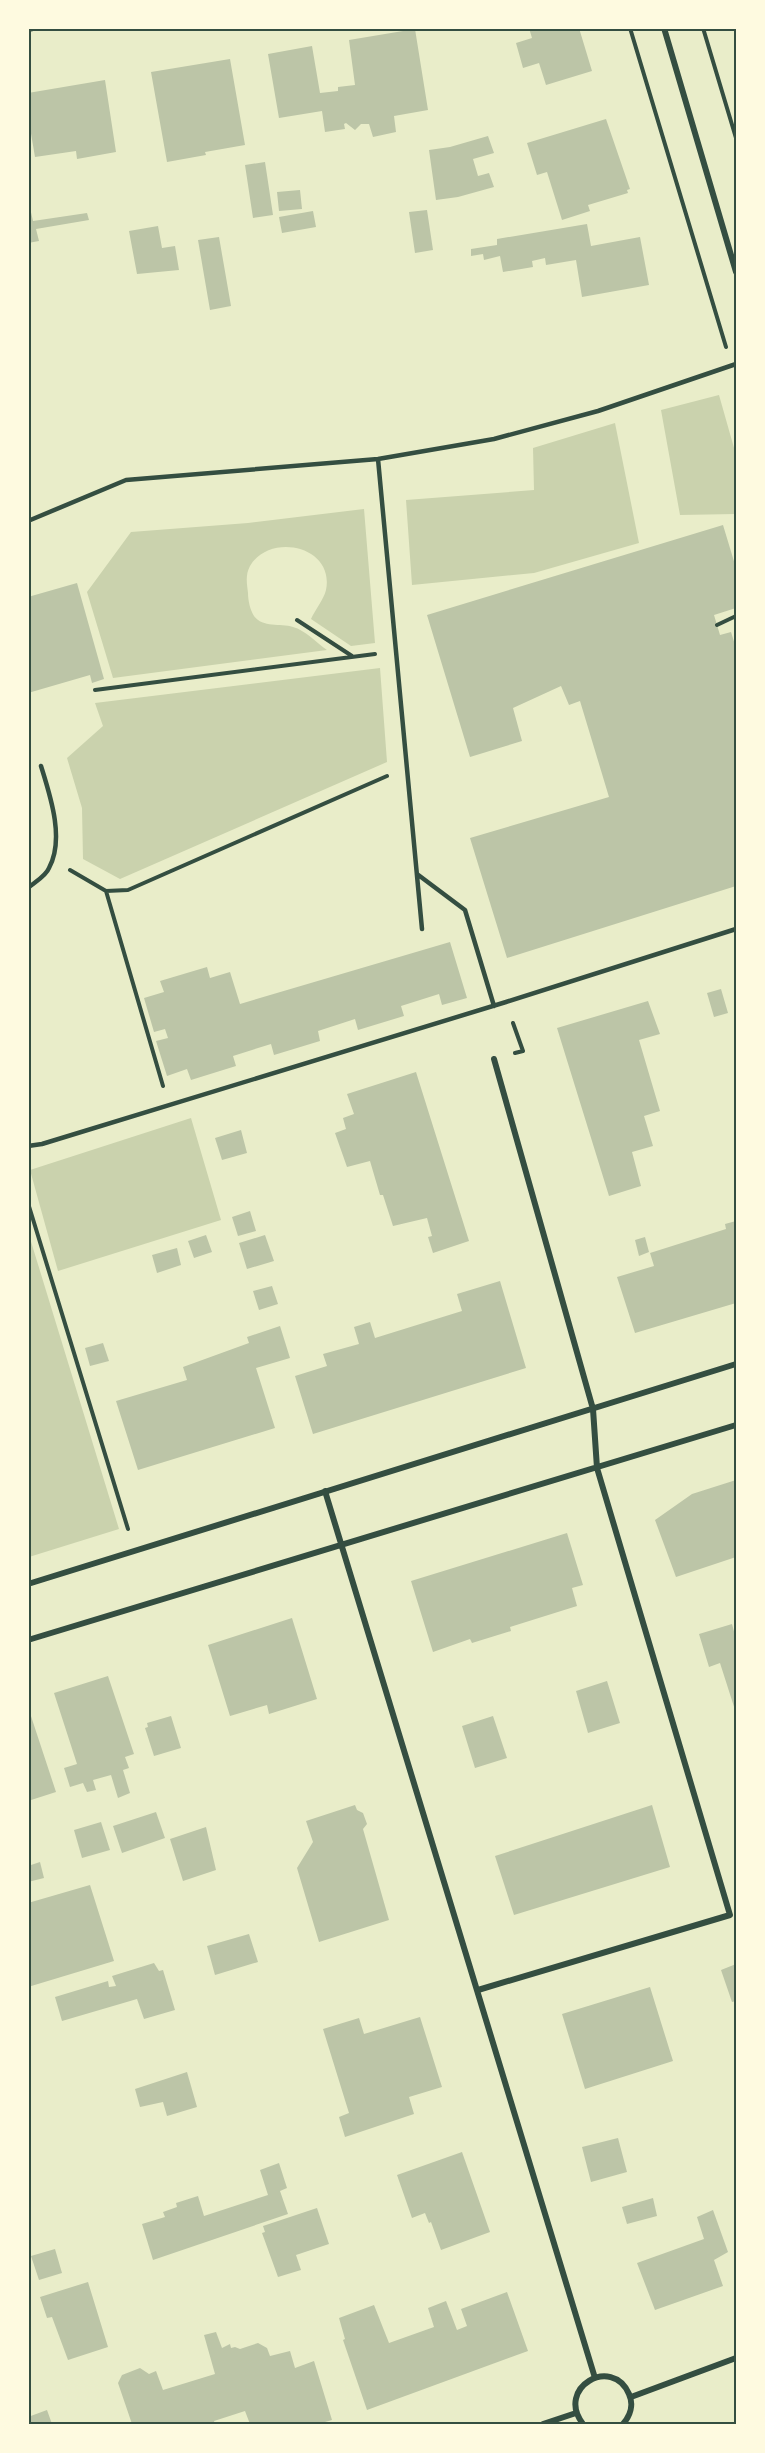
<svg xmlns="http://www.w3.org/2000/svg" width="765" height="2453" viewBox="0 0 765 2453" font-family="Rubik,sans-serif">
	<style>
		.green { fill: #cad2ad }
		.building { fill: #bcc5a7 }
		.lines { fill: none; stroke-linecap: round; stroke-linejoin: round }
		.path { stroke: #344e41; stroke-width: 4 }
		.service { stroke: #344e41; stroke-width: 4.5 }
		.minor { stroke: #344e41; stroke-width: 6 }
		.neatline { fill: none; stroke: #344e41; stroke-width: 2 }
	</style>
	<rect width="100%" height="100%" fill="#e9edc9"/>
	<!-- green -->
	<path class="green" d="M719,395l17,60v65l-1,-6 -55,1 -19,-105z
		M615,423l24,120 -105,30 -122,12 -6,-85 128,-10 -1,-42z
		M364,509l11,134 -24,3 -40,-27c4,-9 13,-20 15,-29 9,-44 -56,-58 -76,-24 -5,9 -3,18 -2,27 0,7 2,17 6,23 9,12 26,7 39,11 12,3 24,16 34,23l-214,28 -26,-86 44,-60 117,-9z
		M380,668l7,94 -267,117 -37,-20 -1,-51 -15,-50 36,-32 -8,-23z
		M191,1118l30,102 -163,51 -28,-101z
		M29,1235l90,294 -90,28h-1z"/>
	<!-- building -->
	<path class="building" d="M529,28h50l13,43 -46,14 -7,-22 -16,5 -7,-25 16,-5z
		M415,29l13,81 -34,6 2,16 -23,5 -4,-13h-8l-6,6 -9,-7 -2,1 1,5 -20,3 -3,-21 -43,7 -11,-64 44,-8 8,47 18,-2v-4l17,-2 -6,-45z
		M230,59l15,86 -40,7 1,3 -39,7 -16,-90z
		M105,80l11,72 -39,7 -1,-8 -41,6 -7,-41v-23z
		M606,119l24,70 -3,1 1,3 -40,12 2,6 -28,9 -15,-48 -10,3 -10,-32z
		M488,136l6,17 -21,6 5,17 11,-3 5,14 -36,10 -22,3 -7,-50 21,-3z
		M265,162l8,53 -20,3 -8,-53z
		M300,190l2,19 -23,2 -2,-19z
		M28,199l5,22 54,-8 2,7 -53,9 3,12 -11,2z
		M427,210l6,40 -18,3 -6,-41z
		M313,211l3,16 -34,6 -3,-16z
		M587,224l4,22 49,-9 9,48 -67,12 -6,-37 -30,5 -1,-7 -13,3 1,6 -30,5 -3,-16 -16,4 -1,-6 -12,2v-7l26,-4v-6z
		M158,226l4,22 13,-2 4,24 -42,4 -8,-43z
		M219,237l12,69 -21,4 -12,-70z
		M723,525l13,43v40l-22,7 6,20 11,-3 5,16v238l-229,72 -37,-120 139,-41 -29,-96 -11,4 -8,-19 -48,22 9,33 -52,16 -43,-142z
		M77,583l27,96 -12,4 -2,-8 -62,18v-96z
		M450,942l17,56 -25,7 -3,-11 -38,12 3,10 -46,14 -3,-11 -37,12 2,10 -46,14 -3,-11 -38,12 3,10 -45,14 -4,-11 -20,7 -11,-35 12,-3 -3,-9 -11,3 -10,-34 20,-6 -4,-11 47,-14 3,11 20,-6 10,32z
		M721,989l7,24 -14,4 -7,-24z
		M648,1001l12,33 -21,6 21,71 -16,5 9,30 -21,6 9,34 -32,10 -52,-168z
		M416,1072l53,169 -36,12 -5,-16 4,-1 -5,-18 -34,8 -10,-31h-3l-10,-34 -23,6 -12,-34 11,-4 -3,-11 11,-4 -7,-20z
		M241,1130l6,23 -25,7 -7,-22z
		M250,1211l6,20 -18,5 -6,-19z
		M736,1221v82l-101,30 -18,-56 37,-11 -4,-13 76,-24 -1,-5z
		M206,1235l6,17 -18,6 -6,-17z
		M265,1235l9,26 -27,8 -8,-26z
		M645,1237l4,15 -10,4 -4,-16z
		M177,1248l4,17 -24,8 -5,-18z
		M500,1281l26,87 -213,66 -18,-58 32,-10 -4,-12 36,-10 -5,-17 16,-5 5,16 87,-27 -5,-17z
		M272,1286l6,18 -19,6 -6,-19z
		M280,1326l10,32 -34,10 19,60 -137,42 -22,-69 71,-21 -4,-13 66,-24 -2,-6z
		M103,1343l6,18 -19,5 -5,-18z
		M736,1480v77l-60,20 -21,-57 37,-26z
		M567,1533l16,52 -11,3 5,18 -67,21 1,4 -39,12 -2,-4 -37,13 -22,-71z
		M292,1618l25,81 -48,15 -2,-9 -37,11 -22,-71z
		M732,1624l4,15v74l-16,-50 -11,4 -10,-33z
		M108,1676l26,78 -9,3 4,11 -6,2 7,23 -12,5 -7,-23 -18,5 3,10 -9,2 -4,-9 -13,4 -6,-19 13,-4 -23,-71z
		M607,1681l13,42 -32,10 -12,-42z
		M28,1707l28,85 -28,9z
		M171,1716l10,32 -27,8 -9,-28 3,-1 -1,-4z
		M493,1716l14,42 -32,10 -13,-42z
		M355,1805l2,5 6,3 4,11 -4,5 26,91 -70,22 -22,-74 16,-26 -7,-21z
		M652,1805l18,62 -156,48 -19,-59z
		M156,1812l9,26 -43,15 -9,-27z
		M101,1822l9,28 -28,8 -8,-28z
		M206,1827l10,43 -33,11 -13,-42z
		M40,1862l4,16 -16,4v-16z
		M90,1885l24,76 -86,26v-84z
		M249,1934l9,28 -43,13 -8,-29z
		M154,1963l5,8 4,-1 12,40 -31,9 -7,-20 -75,22 -7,-24 53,-16 1,6 7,-1 -4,-10z
		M736,1964v37l-4,1 -11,-32z
		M650,1987l23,74 -88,28 -23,-75z
		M420,2017l22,70 -33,10 5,17 -69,23 -6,-20 10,-4 -26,-84 36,-11 5,16z
		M187,2072l10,35 -30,9 -4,-14 -23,5 -5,-18z
		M618,2138l9,34 -36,10 -9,-35z
		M462,2152l28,80 -49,18 -10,-28 -2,1 -4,-10 -13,5 -15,-43z
		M279,2163l8,25 -7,3 8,23 -135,46 -11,-36 23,-7 -2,-5 14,-5 -1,-4 22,-7 6,20 64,-21 -8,-25z
		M653,2198l4,18 -30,8 -5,-17z
		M317,2208l12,36 -33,11 5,15 -23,7 -16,-44 3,-1 -2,-6z
		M713,2210l15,42 -14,8 9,26 -68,24 -18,-47 67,-24 -7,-22z
		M55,2249l7,24 -23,7 -8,-24z
		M88,2282l20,65 -40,13 -16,-43 -5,1 -7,-21z
		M507,2292l21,59 -161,59 -24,-70 2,-1 -6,-21 35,-13 15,38 45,-16 -6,-19 18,-7 11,29 10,-4 -6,-17z
		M216,2332l6,16 8,-4 1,4 4,-1 5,2 18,-6 9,5 3,8 20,-5 5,17 19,-7 18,59 -14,4h-68l-5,-13 -31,10 1,3h-83l-14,-41 4,-8 18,-7 9,6 7,-3 7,19 52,-16 -11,-39z
		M47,2410l5,14h-24v-7z"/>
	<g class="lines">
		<!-- path -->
		<path class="path" d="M630,28l96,319
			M703,28l33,110
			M297,620l55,36
			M717,625l19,-9
			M95,690l280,-36
			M70,870l36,21 22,-1 259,-114
			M106,891l57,195
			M513,1023l10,28 -8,2
			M28,1203l100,326"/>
		<!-- service -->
		<path class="service" d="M378,459l44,470
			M28,521l98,-41 252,-21 116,-20 104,-28 138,-47
			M417,874l48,36 29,96
			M28,888c7,-6 18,-12 21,-20 16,-29 1,-73 -8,-102
			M28,1146l14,-2 464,-142 230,-73"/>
		<!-- minor -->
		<path class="minor" d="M664,28l72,244
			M28,29l5,-1
			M325,1491l270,887
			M28,1584l708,-220
			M28,1640l708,-215
			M478,1990l252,-75 -133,-447 -4,-59 -99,-350
			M631,2397l105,-39
			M543,2424l33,-11
			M583,2424c-28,-36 29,-69 46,-30 5,11 1,22 -6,30"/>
	</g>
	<!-- border -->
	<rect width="765" height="2453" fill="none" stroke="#fefae0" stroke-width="60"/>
	<rect x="30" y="30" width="705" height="2393" class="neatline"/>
</svg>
